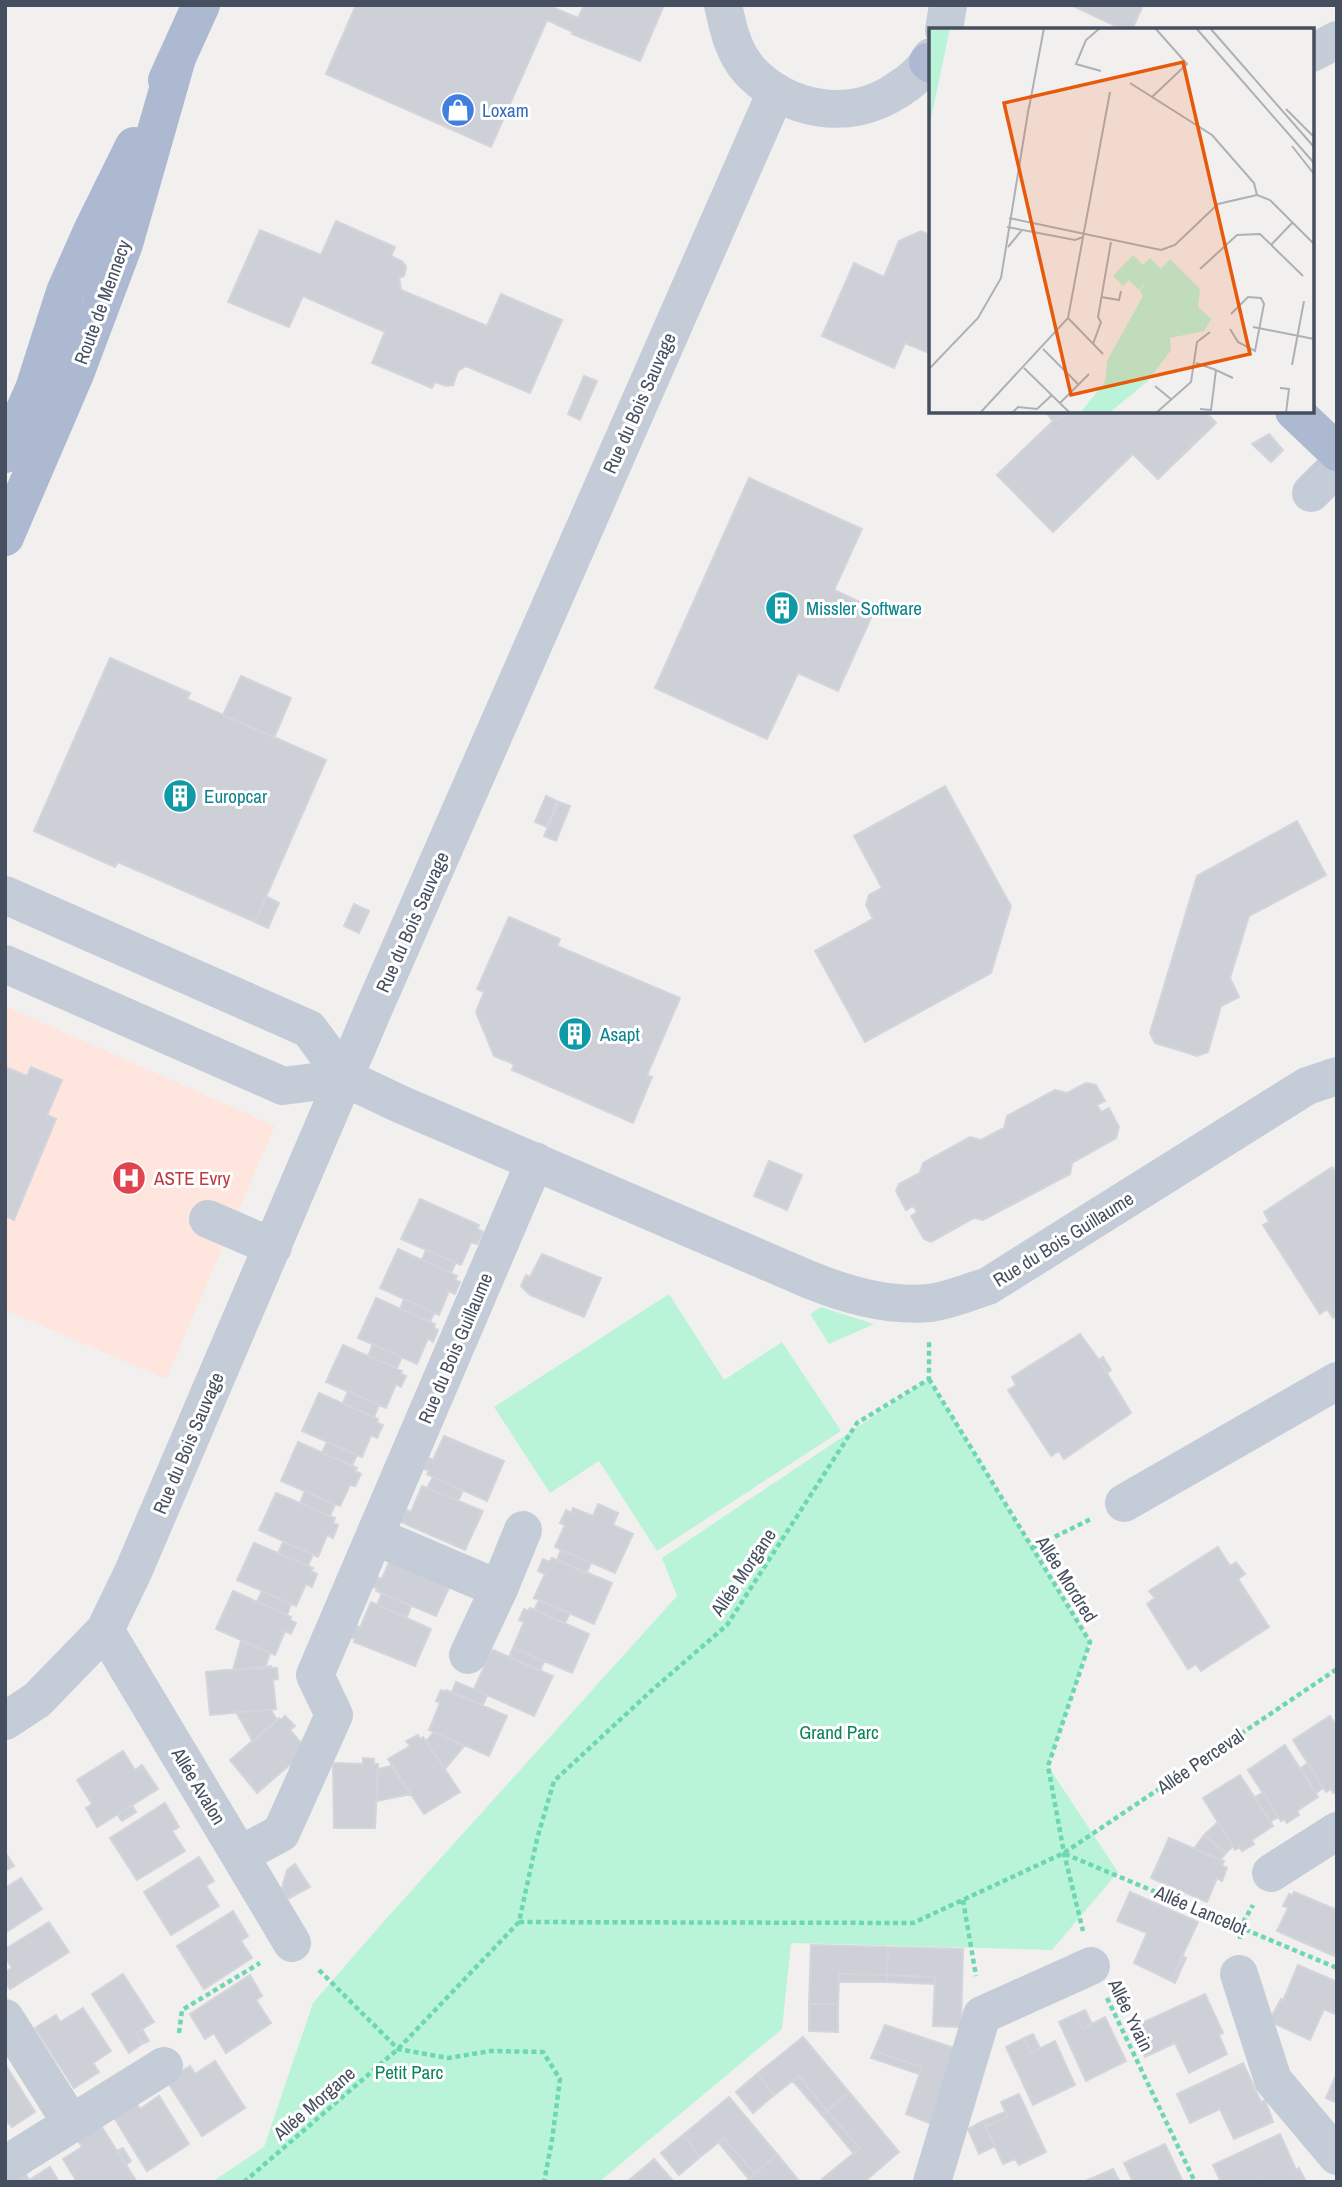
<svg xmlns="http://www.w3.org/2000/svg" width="1342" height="2187" viewBox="0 0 1342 2187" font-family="'Archivo Narrow',sans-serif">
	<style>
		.medical { fill: #fee5dd }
		.green { fill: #b9f4d9 }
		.building { fill: #ced0d8; stroke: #d3d4dc; stroke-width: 2 }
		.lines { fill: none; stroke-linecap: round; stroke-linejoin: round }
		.path { stroke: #6dd6b2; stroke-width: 4.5; stroke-dasharray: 5 3.5; stroke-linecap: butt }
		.minor { stroke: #c4ccd8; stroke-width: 38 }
		.major { stroke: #acb9d1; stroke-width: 38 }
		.labels { text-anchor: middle; stroke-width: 6; stroke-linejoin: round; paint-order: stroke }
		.shop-label { font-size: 19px; fill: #366cbe; stroke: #fff; text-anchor: start }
		.street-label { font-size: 19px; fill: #454f5f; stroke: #fff }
		.culture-label { font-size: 19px; fill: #0d838f; stroke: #fff; text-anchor: start }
		.health-label { font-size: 19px; fill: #be3a42; stroke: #fff; text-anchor: start }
		.park-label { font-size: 19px; fill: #0c845a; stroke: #fff }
		.inset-road { fill: none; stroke: #adb0b5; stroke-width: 2 }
		.view { fill: #e8590c; fill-opacity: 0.15; stroke: #e8590c; stroke-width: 3.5 }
		.inset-edge { fill: none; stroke: #454f5f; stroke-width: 3.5 }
	</style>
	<rect width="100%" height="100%" fill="#f2f0ef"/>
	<!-- medical -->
	<path class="medical" d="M5,1006l270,120 -109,253 -161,-69z"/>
	<!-- green -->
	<path class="green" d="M669,1294l55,86 58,-38 59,89 -184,120 -58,-90 -49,32 -56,-86z
		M821,1307l53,17 -45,20 -19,-30z
		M929,1379l161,263 -42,124 70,106 -66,78 -261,-7 -9,86 -183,153h-387l52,-35 49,-144 71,-82 293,-325 -15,-38z"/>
	<!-- building -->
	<path class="building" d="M356,5h197l-1,2 26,11 6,-13h80l-24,56 -68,-27 1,-2 -26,-12 -56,127 -165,-73z
		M1071,5h72l-11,25h-8z
		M336,221l59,26 -4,9 12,6 3,5 -2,9 -5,2 2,12 86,36 14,-32 61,26 -32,73 -64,-27 -8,5 -5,14 -7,1 -11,-4 -3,6 -60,-25 13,-31 -82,-36 -14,31 -61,-25 32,-72 61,25z
		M921,231l10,5v118l-26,-11 -11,25 -72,-32 32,-73 30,14 15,-36z
		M584,376l13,5 -17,39 -12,-6z
		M1055,411h21l-23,10 -5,-6z
		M1075,411h130l11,12 -58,56 -25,-25 -80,78 -56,-57 56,-54z
		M1269,434l14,16 -12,12 -19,-18z
		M749,478l113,51 -28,61 41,19 -37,82 -40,-18 -31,66 -112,-51z
		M110,658l80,35 -3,6 139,61 -71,162 -137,-60 -3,5 -81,-36z
		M241,676l50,22 -17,40 -51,-23z
		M945,786l66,120 -20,67 -126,69 -50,-91 58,-32 -7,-14 3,-10 13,-7 -28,-52z
		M546,796l11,5 -10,26 -12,-5z
		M559,802l11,4 -14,35 -12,-5z
		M1297,821l29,54 -77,41 -19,62 9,19 -18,9 -13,46 -11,4 -42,-13 -5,-10 47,-157z
		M267,897l12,6 -11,25 -13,-6z
		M354,904l15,7 -10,22 -15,-7z
		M509,917l51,22 -3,7 123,52 -33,77 5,2 -19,46 -121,-53 2,-6 -20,-8 -18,-44 8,-20 -7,-3z
		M5,1067l22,9 4,-9 31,13 -15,35 9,4 -42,101 -8,-4 -1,3z
		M1086,1083l10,2 9,16 -8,4 4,7 8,-4 10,19 -3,11 -44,25 -2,11 -87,46 -9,-2 -43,24 -7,-3 -13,-23 6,-4 -4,-6 -7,4 -10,-19 3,-7 21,-11 3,-10 47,-26 11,3 23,-12 3,-12 48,-26 12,3z
		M769,1161l33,14 -15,35 -33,-14z
		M1332,1167l5,7v141l-4,3 -6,-9 -7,5 -57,-89 6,-3 -5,-10z
		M420,1199l59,26 -2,4 6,3 -6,12 -6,-2 -10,23 -60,-26z
		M398,1249l59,27 -2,4 5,2 -5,12 -6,-3 -10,24 -59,-27z
		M426,1250l30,12 -5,11 -29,-13z
		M542,1254l59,24 -17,39 -54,-22 -9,-9 5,-11 4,2z
		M376,1298l59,26 -1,4 4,2 -5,12 -5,-4 -11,26 -59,-26z
		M404,1299l30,14 -4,9 -30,-13z
		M1080,1334l19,26 32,53 -67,46 -5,-8 -8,5 -43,-66 8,-5 -4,-8z
		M373,1344l29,13 -5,11 -29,-12z
		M343,1345l59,26 -1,3 5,2 -5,11 -5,-3 -10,24 -60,-26z
		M1103,1357l8,13 -4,3 -8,-13z
		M348,1391l31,14 -5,12 -31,-14z
		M319,1393l59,26 -1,4 6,2 -6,13 -6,-3 -9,22 -60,-26z
		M444,1436l60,25 -17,40 -54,-24 -6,-3 2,-3 -5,-2 5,-11 4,2z
		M298,1442l59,26 -2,3 6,3 -6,12 -5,-1 -10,21 -59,-25z
		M327,1442l30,13 -5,11 -30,-13z
		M433,1477l30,14 -5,10 -31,-13z
		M422,1486l61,25 -18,39 -64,-28 6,-12 4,2z
		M305,1491l30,14 -5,11 -30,-13z
		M276,1493l59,25 -2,5 5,2 -5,13 -6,-3 -9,22 -59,-27z
		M598,1504l20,9 -5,12 20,9 -18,39 -60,-26 10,-22 -5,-2 6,-13 5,3 2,-5 20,8z
		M283,1542l30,12 -5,12 -30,-13z
		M254,1543l54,23 5,2 -2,3 6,3 -5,13 -6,-3 -10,22 -59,-26z
		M1218,1547l12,19 6,-4 9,12 -7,5 31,48 -68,44 -5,-7 -8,5 -41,-65 8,-6 -6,-7z
		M561,1550l30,13 -5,11 -29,-14z
		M393,1553l60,26 -17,37 -60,-25 1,-3 -4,-1 4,-10 5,2z
		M552,1558l60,25 -18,41 -60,-26 11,-24 -7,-3 5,-12 6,3z
		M233,1591l58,26 -1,3 6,3 -5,11 -6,-3 -10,24 -59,-26z
		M262,1591l29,13 -4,11 -30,-13z
		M382,1593l29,13 -4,11 -30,-12z
		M539,1600l31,13 -5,10 -31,-13z
		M371,1602l60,27 -16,37 -61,-24 1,-3 -4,-2 5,-12 4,3z
		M530,1608l59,26 -17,39 -59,-25 11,-26 -5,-2 5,-11 4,2z
		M241,1641l29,12 -5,15 -32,2z
		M513,1648l31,13 -4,10 -31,-14z
		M493,1650l60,26 -19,40 -60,-27 11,-24 -4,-2 5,-12 4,3z
		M271,1666v2h6l1,11 -5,1 3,29 -66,6 -4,-43z
		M456,1682l31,13 -4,10 -31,-13z
		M441,1690l4,2 1,-2 61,26 -18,40 -60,-26 11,-27 -4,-2z
		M271,1710l6,10 -24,22 -17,-30z
		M285,1716l10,10 -5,4 17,20 -50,43 -27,-33 49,-42 2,2z
		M1330,1716l7,11v64l-4,2 -2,-4 -5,3 -33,-52z
		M434,1732l30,14 -19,23 -19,-28z
		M418,1735l2,4 3,-2 3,4 34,51 -36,22 -36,-55 22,-13 -4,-5z
		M1285,1745l33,52 -21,14 2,4 -12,8 -3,-4 -3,2 -33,-51z
		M123,1751l12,19 7,-5 16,24 -61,38 -11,-19 6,-4 -15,-24z
		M363,1758l11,1v5h4l-3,64h-41l-1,-65 30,1z
		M1308,1763l15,25 -7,5 -15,-25z
		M391,1766l19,28 -33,7 1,-32z
		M1240,1775l33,51 -21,14 2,4 -12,7 -2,-4 -5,3 -32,-52z
		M1264,1792l14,25 -8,5 -15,-25z
		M165,1803l14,24 -7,4 13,20 -48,29 -27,-42z
		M132,1805l4,7 -14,9 -5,-7z
		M1218,1822l15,24 -7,7 -22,-18z
		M1204,1835l22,18 -6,7 -26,-11z
		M1169,1838l55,23 -2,4 5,3 -5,13 -5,-3 -10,24 -56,-24z
		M5,1852l9,14 -9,5z
		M199,1857l15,24 -8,5 13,20 -48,29 -27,-43z
		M295,1864l15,23 -22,12 -6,-11 5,-18z
		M21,1878l21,31 -37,24v-45z
		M1130,1892l68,30 -27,59 -37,-18 13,-30 -30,-12z
		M1294,1892l43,18v39l-3,7 -57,-25 11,-23 -5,-2 6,-12 4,1z
		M233,1911l15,25 -7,5 11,17 -48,31 -27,-43z
		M49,1922l20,30 -59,37 -5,-8v-9l7,-4 -7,-11v-8z
		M811,1945l77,2 -1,28 -48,-1 -1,30h-29z
		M888,1947l75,2 -2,78 -28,-1 2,-49 -48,-2z
		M1182,1956l4,2 -11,25 -4,-2z
		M1298,1965l39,17v33l-13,-6 -14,31 -41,-19 12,-22 2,2z
		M123,1974l31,48 -18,11 6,11 -13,9 -37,-59z
		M839,1974l48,1v7h-48z
		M250,1975l12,21 -6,4 15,23 -45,30 -12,-20 -9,6 -15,-25z
		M887,1975l48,2 -1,7 -47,-2z
		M1205,1994l18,39 -4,2 8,19 -38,19 -14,-30 -30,14 -14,-29z
		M809,2004h29v28l-29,-1z
		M83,2008l28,43 -18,12 6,9 -25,16 -39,-60 21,-13 4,7z
		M1085,2010l7,14 -10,5 -6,-15z
		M1076,2014l6,15 23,-12 21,44 -40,20 -27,-59z
		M885,2025l72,24 -25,75 -26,-10 16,-47 -48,-16z
		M142,2029l7,12 -7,3 -6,-11z
		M1033,2034l7,14 -9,5 -7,-15z
		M803,2037l46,55 -22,19 -28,-35 -25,19 -17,-21z
		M1024,2038l7,15 24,-12 20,44 -42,20 -27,-58z
		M874,2051l48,16 -3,7 -48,-16z
		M215,2061l30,47 -43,28 -35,-55 23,-15 5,8z
		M1243,2063l18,39 4,-2 8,22 -39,17 -14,-30 -30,14 -13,-29z
		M5,2064l30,48 -23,15 -7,-8z
		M1337,2073v30l-11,-5z
		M757,2074l17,21 -21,18 -17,-21z
		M799,2076l28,35 -5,4 -29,-34z
		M849,2092l50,60 -35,30h-41l-1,-3 38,-31 -33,-37z
		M1019,2094l27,58 -27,13 -4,-6 -12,5 -17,-38 22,-9 -7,-15z
		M159,2096l30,48 -42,27 -34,-55 22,-15 5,8z
		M729,2097l48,57 -22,20 -31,-36 -24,19 -17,-22z
		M827,2111l33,37 -6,6 -32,-39z
		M1005,2112l3,5 -22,9 -3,-5z
		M983,2121l12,25 -16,8 -11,-25z
		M100,2124l17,27 20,31h-60l-14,-23 19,-12 -5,-8z
		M1280,2134l16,36 3,-2 7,14h-48l-1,-3 -5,3h-31l-8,-17z
		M683,2135l17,22 -21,18 -18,-22z
		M724,2138l31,36 -6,5 -30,-36z
		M1165,2144l18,38h-50l-9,-19z
		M123,2148l8,13 -5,4 -9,-14z
		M777,2154l23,28h-55l10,-8z
		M654,2159l20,23h-47z
		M50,2167l9,15h-49l15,-10 4,8z
		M1113,2169l7,13h-34l-1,-1z"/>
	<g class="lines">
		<!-- path -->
		<path class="path" d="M929,1379l161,263 -42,124 16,87 19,78
			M1032,1548l59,-29
			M1065,1854l272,114
			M963,1900l13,76
			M519,1922l394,1 151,-70 273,-184
			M1240,1939l1,-13 12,-21
			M319,1970l79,79 50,9 43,-7 52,1 17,27 -8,61 -8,42
			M1107,1998l88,184
			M179,2033l3,-23 78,-47
			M244,2182l154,-133 121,-127 18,-83 17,-58 97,-90 76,-66 130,-202 72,-44v-38"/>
		<!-- minor -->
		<path class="minor" d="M723,5c5,23 10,47 26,65 38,41 100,52 147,21 13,-8 28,-20 35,-34
			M944,30l4,-25
			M1312,53l25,-13
			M1311,493l26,-26
			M5,895l304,134 36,49 55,26 410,176c37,15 78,27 119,23 19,-2 40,-11 59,-17l319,-200 30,-10
			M5,964l278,122 62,-8
			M208,1219l65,28
			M1124,1503l213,-122
			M375,1536l124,53 24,-59
			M105,1630l187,313
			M468,1655l31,-66
			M5,1721l32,-21 68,-70 28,-58 244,-571 399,-909
			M240,1855l41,-22 53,-118 -19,-40 220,-514
			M1271,1873l66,-42
			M1239,1974l34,106 64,76
			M5,2018l66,105
			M5,2165l159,-99
			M932,2182l50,-167 109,-49"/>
		<!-- major -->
		<path class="major" d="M928,62l3,2
			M167,80l34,-75
			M1294,411l43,41
			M5,454l29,-65 31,-97 27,-61 42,-85
			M5,537l70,-163 49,-130 53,-186"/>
	</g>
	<!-- icons -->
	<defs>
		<g id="shop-disc" transform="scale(1.75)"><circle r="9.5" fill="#3f7fe0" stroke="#fff"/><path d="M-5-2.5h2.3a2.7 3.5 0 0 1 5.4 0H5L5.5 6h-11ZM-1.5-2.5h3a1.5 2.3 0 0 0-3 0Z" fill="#fff"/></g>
		<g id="building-disc" transform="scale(1.75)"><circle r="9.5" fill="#0f9aa8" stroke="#fff"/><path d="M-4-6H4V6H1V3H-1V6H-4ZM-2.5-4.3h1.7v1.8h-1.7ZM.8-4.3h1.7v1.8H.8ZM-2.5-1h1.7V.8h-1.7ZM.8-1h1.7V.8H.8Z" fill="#fff"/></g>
		<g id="hospital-disc" transform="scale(1.75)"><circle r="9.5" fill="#e0444e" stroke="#fff"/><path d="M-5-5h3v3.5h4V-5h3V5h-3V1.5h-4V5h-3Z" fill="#fff"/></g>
	</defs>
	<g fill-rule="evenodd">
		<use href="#shop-disc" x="458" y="110"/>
		<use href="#building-disc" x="782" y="608"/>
		<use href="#building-disc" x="180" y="796"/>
		<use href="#building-disc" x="575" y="1034"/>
		<use href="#hospital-disc" x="129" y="1178"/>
	</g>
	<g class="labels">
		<!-- shop labels -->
		<g class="shop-label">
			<text x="482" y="117">Loxam</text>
		</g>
		<!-- street labels -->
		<g class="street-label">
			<text transform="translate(102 302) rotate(-70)" y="7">Route de Mennecy</text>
			<text transform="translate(639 403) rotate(-66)" y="7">Rue du Bois Sauvage</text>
			<text transform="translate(412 922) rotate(-66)" y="7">Rue du Bois Sauvage</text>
			<text transform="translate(1063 1239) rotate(-32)" y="7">Rue du Bois Guillaume</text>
			<text transform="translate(455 1348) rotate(-67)" y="7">Rue du Bois Guillaume</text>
			<text transform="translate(188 1443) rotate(-67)" y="7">Rue du Bois Sauvage</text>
			<text transform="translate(743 1572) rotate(-56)" y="7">Allée Morgane</text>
			<text transform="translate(1067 1579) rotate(58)" y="7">Allée Mordred</text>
			<text transform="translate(1200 1761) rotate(-34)" y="7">Allée Perceval</text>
			<text transform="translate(199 1786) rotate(59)" y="7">Allée Avalon</text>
			<text transform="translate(1201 1910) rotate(23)" y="7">Allée Lancelot</text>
			<text transform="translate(1131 2015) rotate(64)" y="7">Allée Yvain</text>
			<text transform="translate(314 2103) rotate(-41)" y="7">Allée Morgane</text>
		</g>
		<!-- culture labels -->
		<g class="culture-label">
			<text x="806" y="615">Missler Software</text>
			<text x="204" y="803">Europcar</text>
			<text x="600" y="1041">Asapt</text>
		</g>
		<!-- health labels -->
		<g class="health-label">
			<text x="154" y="1185">ASTE Evry</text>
		</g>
		<!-- park labels -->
		<g class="park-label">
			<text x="839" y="1739">Grand Parc</text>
			<text x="409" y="2079">Petit Parc</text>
		</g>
	</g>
	<!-- overview -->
	<g transform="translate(929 28)">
		<rect width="385" height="385" fill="#f2f0ef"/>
		<path d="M0,0h21l-21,100zM204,227l10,10 7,-7 11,11 9,-10 30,30 -2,18 13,12 -7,12 -34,7 1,12 -23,31 -39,32h-29l25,-31 2,-21 36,-65 -3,-5 7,-9 -8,8 -10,-10 -6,6 -10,-10z" fill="#b9f4d9"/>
		<path class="inset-road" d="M171,0l-14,12 -10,24 25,7M267,0l118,135M281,0l104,119M201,55l82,52 42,48 3,12 13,5 44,44M223,69l35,-33 -32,-36M100,80l15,-80M357,81l28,28M363,118l22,28M80,190l152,32 14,-5 43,-41 39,-9M78,199l68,13 8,-3M342,217l22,-23M79,219l14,-17M271,241l37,-34 23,-1 43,42M172,269l18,3 2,-9M139,290l35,36M324,299l61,12M301,301l8,13 17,9 9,-47 -3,-6 -13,-1 -17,17M164,316l8,-22 -3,-5 13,-75M114,321l36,36M267,335l20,7M363,337l12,-64M95,340l46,45M0,341l49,-51 23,-40 28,-172M226,358l17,14M351,360l9,1 -3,24M131,375l29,-29M271,381l11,1 5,-40 17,8M51,385l88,-95 42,-226M83,385l6,-6 19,2 15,-14M227,385l35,-31 6,-40 13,-10"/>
		<path class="view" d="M254,34l67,292 -179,41 -67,-292z"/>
		<rect width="385" height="385" class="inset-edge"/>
	</g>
	<!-- border -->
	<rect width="1342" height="2187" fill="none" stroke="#454f5f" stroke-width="14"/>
</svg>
